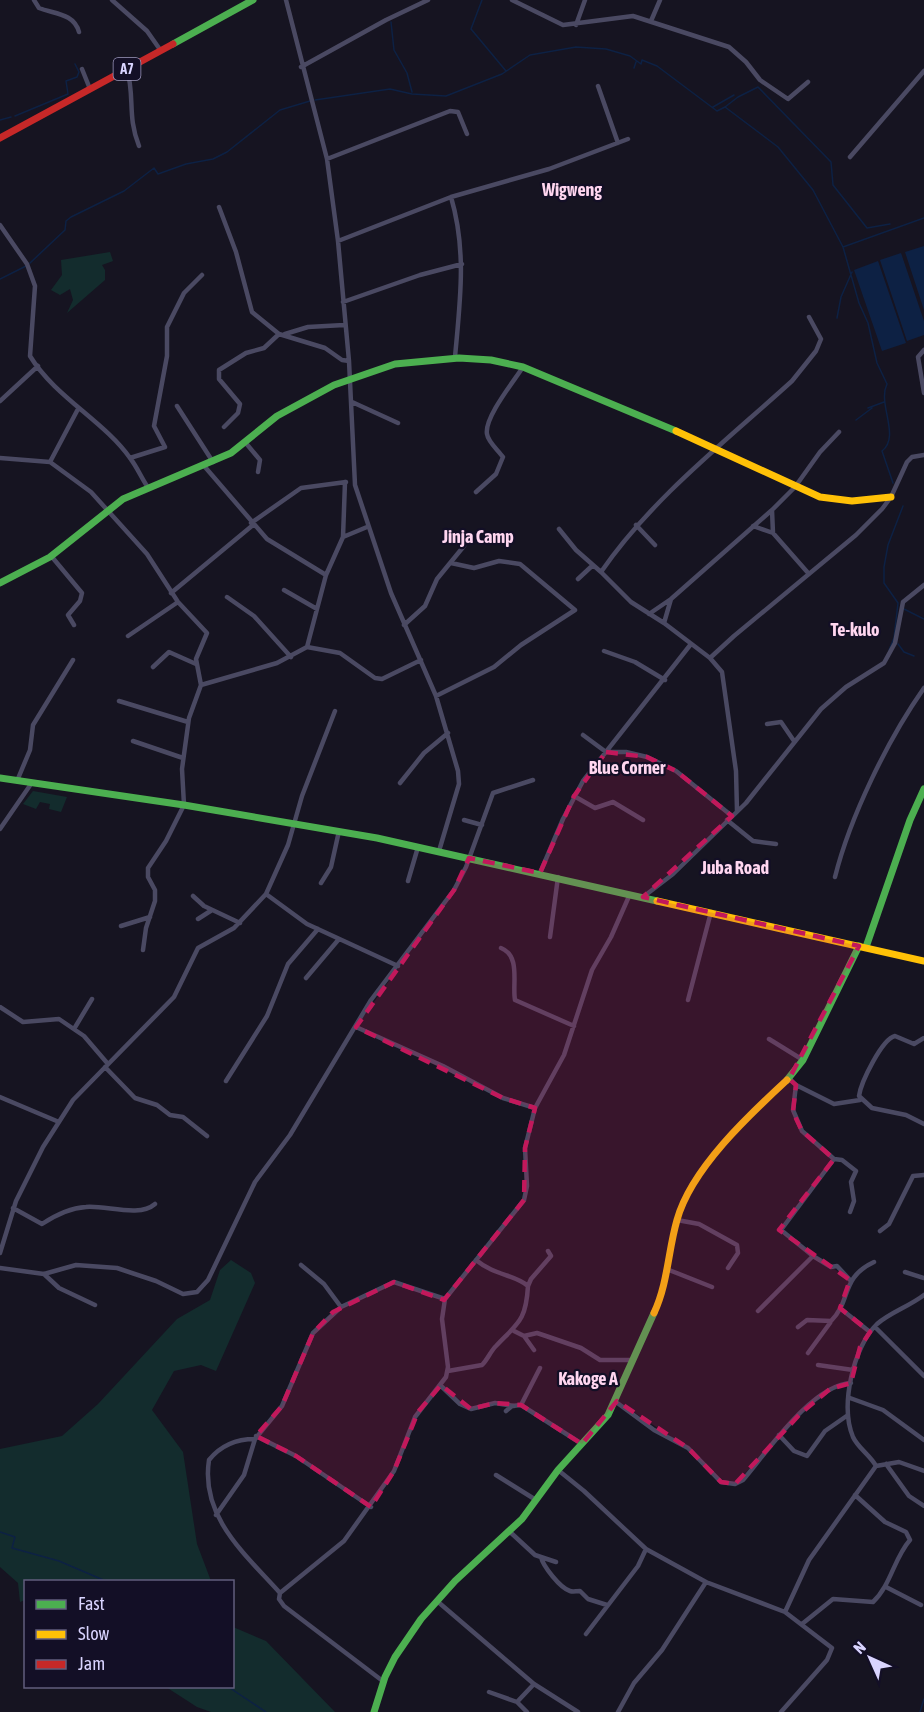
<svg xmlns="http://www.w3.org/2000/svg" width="924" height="1712" viewBox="0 0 924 1712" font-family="'Asap Condensed',sans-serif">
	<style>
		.green { fill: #132c2d }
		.water { fill: #0d2144 }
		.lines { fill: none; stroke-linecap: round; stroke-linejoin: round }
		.stream { stroke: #0d2144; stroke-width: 1.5 }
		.street { stroke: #4a4962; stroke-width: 4.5 }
		.fast { stroke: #4caf50; stroke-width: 7 }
		.slow { stroke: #ffc107; stroke-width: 7 }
		.jam { stroke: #c62828; stroke-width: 7 }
		.marked { fill: #c2185b; fill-opacity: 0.2; stroke: #c2185b; stroke-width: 4.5; stroke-dasharray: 12 8; stroke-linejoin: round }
		.labels { text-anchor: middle; stroke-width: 4.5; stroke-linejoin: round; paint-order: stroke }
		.shield { fill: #130f26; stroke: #9e99be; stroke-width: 1.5 }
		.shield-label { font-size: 14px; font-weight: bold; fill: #d9d4ff }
		.quarter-label { font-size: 18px; font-weight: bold; fill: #ffd6f0; stroke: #130f26 }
	</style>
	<rect width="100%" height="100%" fill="#161421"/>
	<!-- green -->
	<path class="green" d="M110,252l3,9 -11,4 3,5v10l-38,33 6,-13 -3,-11 -10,6 -9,-5 11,-15 -1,-15z
		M33,791l34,6 -6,15 -12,-3 1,-5 -10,-2 -4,7 -13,-5z
		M231,1260l20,13 4,10 -39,88 -15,-6 -27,6 -22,39 31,42 14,92 14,37 -185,1 -1,18 -5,2 -2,-19 -18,-16v-118l62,-13 36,-32 79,-85 33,-19 10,-30z
		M233,1627l33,14 69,71h-124l-14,-5 -31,-20 66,-1z"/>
	<!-- water -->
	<path class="water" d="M924,246v64l-19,-58z
		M901,253l23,68v14l-17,6 -27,-81z
		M878,261l28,82 -24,8 -28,-81z"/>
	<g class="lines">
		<!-- stream -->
		<path class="stream" d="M482,0l-11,29 35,42
			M391,22l3,28 13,23 5,19
			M634,68l2,-6
			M315,100l75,-11 22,5 34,2 56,-22 28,-19 46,-8 30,2 24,7 11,8 1,-4 15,6 60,45 8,-4 53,40 35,43 30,57 16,56 9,20 9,40 10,21c-10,20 14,52 -5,67l11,32
			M713,107l21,-12
			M725,107l13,-10 20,-10 73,75 2,23 34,43 23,-4
			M15,116l53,-22 -2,-13 11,-4 2,-5 -4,-8
			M0,120l11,-3
			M843,247l81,-29
			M30,263l35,-33 1,-9 5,-4 53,-26 30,-23 4,6 28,-10 27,-5 14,-7 53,-42 30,-9
			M0,279l26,-13
			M837,318l4,-21 11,-25
			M868,408l16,-6
			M856,420l16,-12
			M904,609l20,10
			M898,644l6,8 10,4
			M889,650l5,-12 4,-35 -14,-20v-16l4,-22 15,-39
			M0,1532l15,5 -3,11 47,13 49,21
			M227,1686l39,26
			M920,1712l4,-13"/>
		<!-- street -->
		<path class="street" d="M34,0l5,8c15,6 35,5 40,24
			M112,0l35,31 14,20
			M286,0l41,159 11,82 11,120 6,124 36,108 45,103 22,75 1,13 -20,67
			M512,0l51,25 70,-9 96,31 17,15 14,18 28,19 20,-17
			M651,21l9,-21
			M576,25l9,-25
			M301,67l85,-47 42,-20
			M82,69l8,20
			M127,69c8,28 0,47 12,77
			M598,86l20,57
			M850,157l74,-86
			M327,159l123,-48 8,1 9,22
			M451,197c16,54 9,105 4,160
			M219,207l17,45 16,60 27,22 46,14 17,12 7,1
			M0,225l27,39 8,22 -5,70c25,41 74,65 100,102 7,9 11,19 17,28
			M338,241l113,-44 98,-28 79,-30
			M343,302l77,-27 42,-11
			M285,334l23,-7 36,-2
			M924,350l-6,7 6,36
			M0,401l38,-35
			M352,402l46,21
			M177,406l36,56
			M224,427l14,-14 2,-9 -21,-25v-9l27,-17 18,-5 15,-14
			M245,442l15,18 -2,12
			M0,458l50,4 41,30 56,62 31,48 29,31 -11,26 5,26 -12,33 -7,51 2,36 -18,36 -18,27v9l7,13v11l-9,27 -3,22
			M130,458l35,-11 -11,-21 13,-70v-29l17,-34 18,-18
			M50,462l28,-53
			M205,467l62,72 59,36
			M476,492l20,-18 7,-17c-5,-7 -15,-15 -16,-23 -3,-16 27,-53 36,-67
			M772,510l1,23
			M251,523l50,-35 45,-6
			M636,525l19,20
			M753,526l20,7 36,41
			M559,529l17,21 25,22
			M343,537l24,-10
			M52,557l30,36 -2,8 -12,14 6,10
			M578,579l15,-14
			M284,590l33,19
			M171,593l82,-68
			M227,597l27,19 37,41
			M649,614l22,-15 101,-89 23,-23 25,-35 19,-20
			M664,623l7,-24
			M404,625l21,-19 12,-27 27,-33 -5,-7
			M128,636l50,-34
			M307,647l33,6 35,25 7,1 39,-19
			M604,651l31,11 30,18
			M710,658l24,-22 122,-101 26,-26 9,-12 16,-35 5,-5 12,-2
			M153,667l16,-15 27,12
			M201,685l76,-22 30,-16 19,-72 17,-38 2,-55
			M436,696l58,-29 27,-22 54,-35 -55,-46 -21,-3 -25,7 -23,-5
			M119,701l69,21
			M767,724l14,-2 13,19
			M583,735l23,17h20l21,5 29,14 56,45
			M133,741l50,17
			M17,781l13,-31 3,-25 40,-65
			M400,783l24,-30 24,-20
			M574,796l21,12 18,-6 30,18
			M737,811l-1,-40 -14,-99 -12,-14 -46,-35 -33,-21 -30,-30c51,-74 125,-131 191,-191l24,-30 5,-12 -12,-22
			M464,820l18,5
			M727,820l26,21 23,3
			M0,829l31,-45
			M540,873l23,-54 20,-38 108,-137
			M835,877c15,-60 53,-138 89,-189
			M408,881l10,-34
			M321,883l10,-16 8,-36
			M266,894l41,30 91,42
			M193,896l11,10 36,17
			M643,897l30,-23 73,-71 75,-94 25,-22 38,-24 11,-20 8,-41 21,-17
			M198,919l14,-9
			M121,926l29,-9
			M550,937l8,-60
			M501,948c20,8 11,36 14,52l59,26
			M306,978l33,-39
			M688,1000l23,-88
			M0,1007l23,15 36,-3 25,17 24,28
			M356,1027l87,39 60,32 32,10
			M74,1029l18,-30
			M924,1038l-10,6 -19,-8c-13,3 -34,46 -36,60l13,12 34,7 18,9
			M769,1039l34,21
			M105,1067l30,31 22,7 13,10 13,2 24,19
			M789,1078l7,7 38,19 26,-4
			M226,1081l41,-65 21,-52 30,-35
			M0,1097l59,25
			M834,1159l8,1 14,11 -5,11 3,19 -4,11
			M13,1208l29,16c12,-8 29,-16 44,-17 20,-2 53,11 69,-3
			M677,1220l22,4 38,21 1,8 -10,15
			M880,1231l9,-7 24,-48 11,-1
			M0,1253l16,-52 27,-54 30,-47 101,-103 24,-49 36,-20 32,-34 22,-49 14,-49 33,-85
			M813,1256l18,11 6,-1 13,14
			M301,1265l23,19 17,23
			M0,1268l44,6 32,-9 41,3 39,13 27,13 14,-2 11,-12 47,-98 35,-47 81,-135 83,-110 12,-23 27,-74 40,-13
			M669,1270l43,17
			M905,1272l19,6
			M44,1274l15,14 36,17
			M528,1286l3,-7 20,-23 -3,-5
			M841,1309l29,23
			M758,1311l55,-55 -32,-26 53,-71 -32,-28 -9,-21 3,-25
			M798,1327l9,-7 24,1c21,-21 9,-43 43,-59
			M875,1327l49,49
			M514,1331l10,5 10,14
			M524,1336l13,-3 9,3 35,12 19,12h31
			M808,1353l22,-30
			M818,1365l35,5
			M448,1371l34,-6c6,-6 8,-13 14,-19 22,-23 30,-25 32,-60 -14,-12 -33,-10 -52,-26
			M440,1385l20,19 11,5 24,-6 19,3
			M850,1398l33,12 41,30
			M616,1402l38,28 34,18 33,34 14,2 8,-4c24,-28 69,-95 108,-97
			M521,1405l19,-37
			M506,1411l6,-5 9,-1 61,39
			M779,1435l15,16 13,5 18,-25 23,-16
			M256,1436l40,20 75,51
			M255,1439c-19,0 -34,6 -46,21 -9,57 37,95 71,133l-1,6 5,7 100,76
			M886,1464l23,32 15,10
			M876,1466l23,-4 25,9
			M558,1470l26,21 62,58 60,33 79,30
			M496,1475l40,25
			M216,1515l28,-40 11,-36 27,-33 31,-73 28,-26 53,-25 51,17
			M509,1531l26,24 21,7
			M541,1557c2,9 19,31 29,34 3,1 6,0 10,0l8,8 19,6
			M886,1587l35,18
			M280,1593l64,-52 50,-70 21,-54 31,-40 2,-10 -6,-48 3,-20 79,-99 3,-14 -2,-38 10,-40 29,-53 28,-85 19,-33 19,-43
			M437,1601l97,83 44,28
			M802,1624l31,-25 40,3c18,-17 21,-44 37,-62l-4,-8 -21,-10 -30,-27
			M586,1634l52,-68 8,-17
			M489,1692l28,10 17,-18
			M517,1702l10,10
			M618,1712l16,-29 28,-33 44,-68
			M781,1712l46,-52 5,-12 -47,-36 24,-52 67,-94c-6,-11 -18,-18 -23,-29 -13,-31 0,-90 24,-113 14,-12 33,-18 47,-29"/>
		<!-- fast -->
		<path class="fast" d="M173,44l80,-44
			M0,583l50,-26 73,-58 108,-46 46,-37 57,-31 61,-21 64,-6 32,2 32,7 153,64
			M0,778l184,27 193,33 280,63
			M866,947l44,-127 14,-31
			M787,1080l16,-20 56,-114
			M374,1712l11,-35 10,-20 26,-38 34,-38 67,-62 36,-49 50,-55 46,-102"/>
		<!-- slow -->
		<path class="slow" d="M676,431l144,66 32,4 39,-4
			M657,901l267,60
			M654,1313c14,-30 14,-62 23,-93 14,-51 72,-105 110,-140"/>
		<!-- jam -->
		<path class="jam" d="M0,138l173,-94"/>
	</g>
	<!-- marked area -->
	<path class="marked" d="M606,752l41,5 29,14 56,45 -89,81 216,49 -70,133 7,6 -3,27 9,19 32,28 -55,71 71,50 -10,28 30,24 -10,15 -9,36 -21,6 -29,24 -66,71 -14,-2 -33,-34 -71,-47 -35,43 -61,-39 -26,-2 -24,6 -30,-24 -23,27 -24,59 -23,36 -75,-51 -40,-20 26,-30 31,-73 20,-21 61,-30 50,18 80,-100 1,-52 10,-40 -32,-10 -147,-71 98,-137 15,-32 71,15 34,-77z"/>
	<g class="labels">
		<!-- shield labels -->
		<rect class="shield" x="113.5" y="58" width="27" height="22" rx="4.5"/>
		<g class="shield-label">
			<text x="127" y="74">A7</text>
		</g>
		<!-- quarter labels -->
		<g class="quarter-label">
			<text x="572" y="196">Wigweng</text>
			<text x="478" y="543">Jinja Camp</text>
			<text x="855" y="636">Te-kulo</text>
			<text x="627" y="774">Blue Corner</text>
			<text x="735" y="874">Juba Road</text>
			<text x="588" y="1385">Kakoge A</text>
		</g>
	</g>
	<!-- legend -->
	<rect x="24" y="1580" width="210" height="108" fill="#130f26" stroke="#625e7d" stroke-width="1.5"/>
	<rect x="36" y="1600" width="30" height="9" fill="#4caf50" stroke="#625e7d" stroke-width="1.5"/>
	<text x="78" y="1610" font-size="18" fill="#d9d4ff">Fast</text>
	<rect x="36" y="1630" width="30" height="9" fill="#ffc107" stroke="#625e7d" stroke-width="1.5"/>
	<text x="78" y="1640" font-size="18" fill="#d9d4ff">Slow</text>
	<rect x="36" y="1660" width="30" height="9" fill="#c62828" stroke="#625e7d" stroke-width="1.5"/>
	<text x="78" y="1670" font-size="18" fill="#d9d4ff">Jam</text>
	<!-- north arrow -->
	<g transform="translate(870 1658) rotate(315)" stroke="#130f26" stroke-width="4.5" paint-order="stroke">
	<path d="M0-4.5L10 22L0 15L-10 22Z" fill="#d9d4ff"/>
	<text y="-9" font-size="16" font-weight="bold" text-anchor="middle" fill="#d9d4ff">N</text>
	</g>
</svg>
